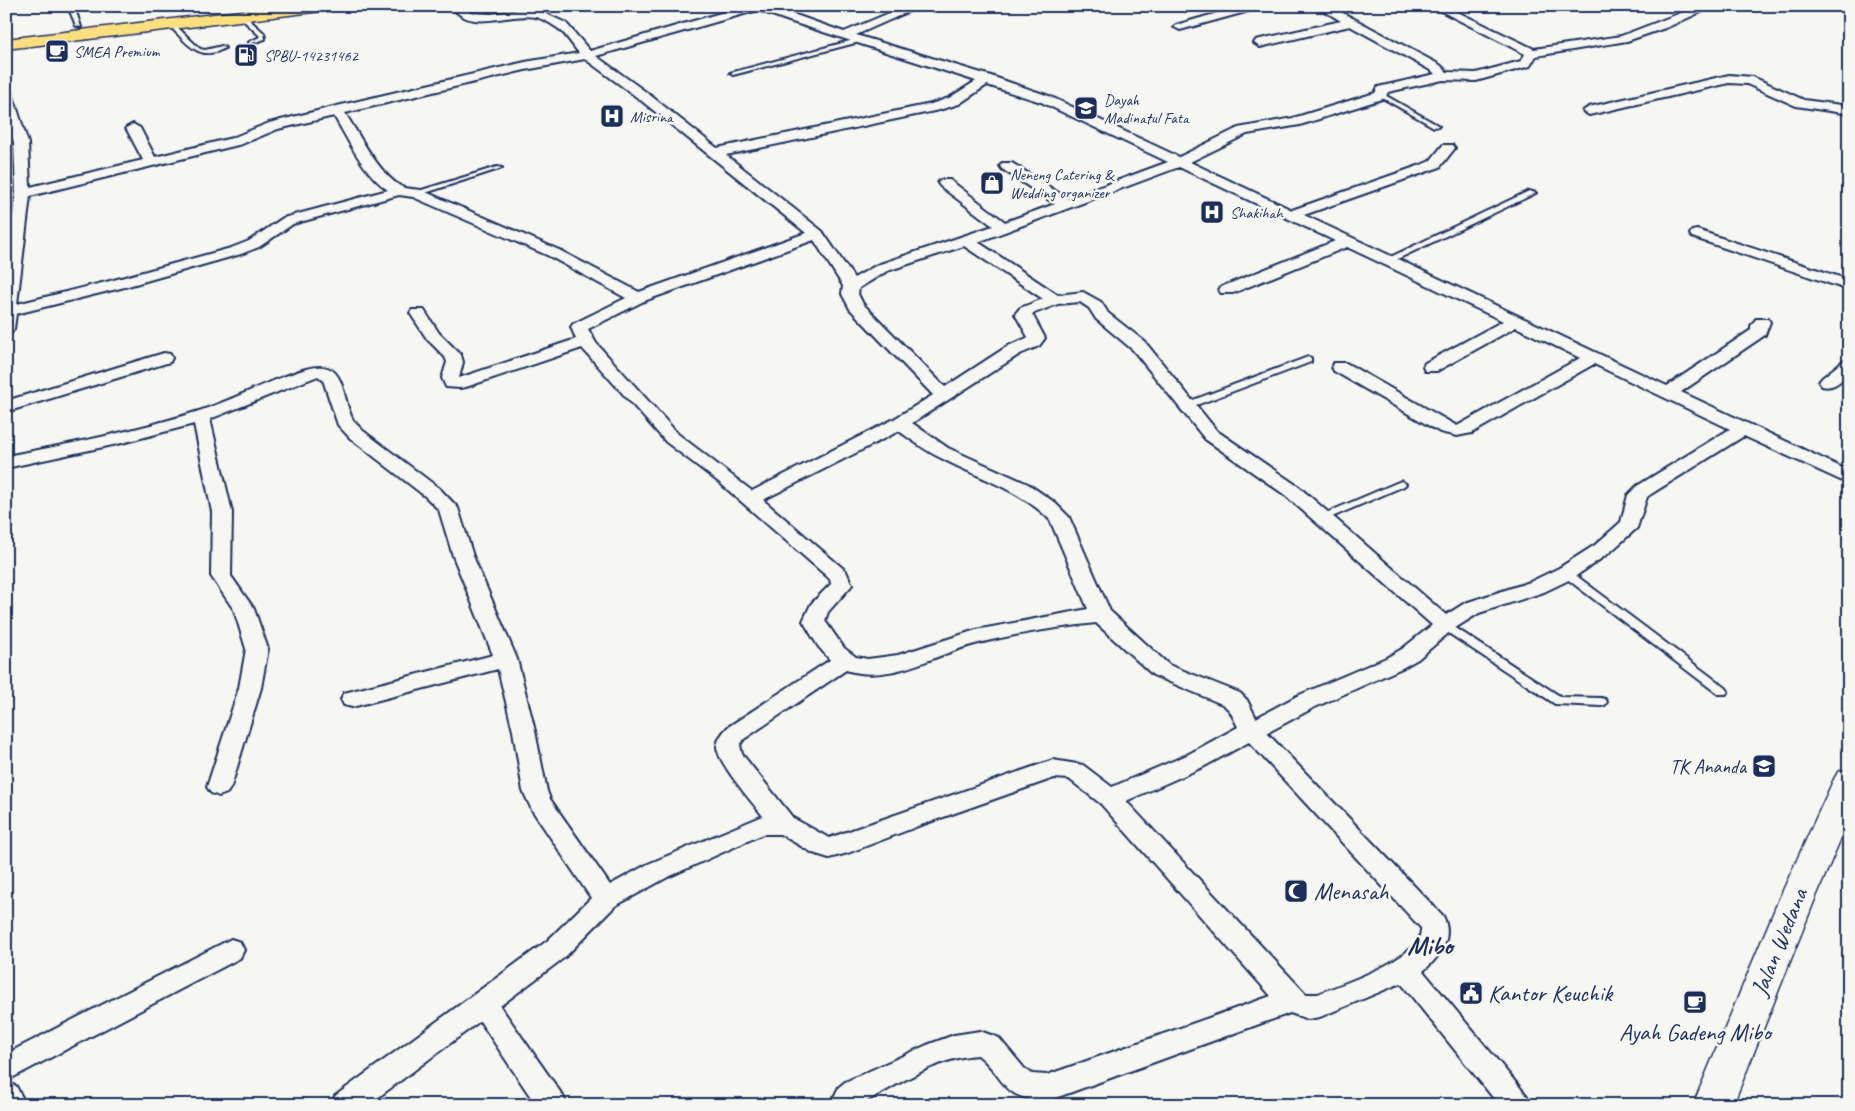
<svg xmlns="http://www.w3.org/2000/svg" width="1855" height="1111" viewBox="0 0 1855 1111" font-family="Caveat,sans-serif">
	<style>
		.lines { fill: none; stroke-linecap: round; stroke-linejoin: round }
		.lane-casing { stroke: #1b2f5e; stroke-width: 4 }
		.street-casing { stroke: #1b2f5e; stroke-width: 4 }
		.secondary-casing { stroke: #1b2f5e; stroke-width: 3 }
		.highway-casing { stroke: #1b2f5e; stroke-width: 3 }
		.lane { fill: #f6f6f2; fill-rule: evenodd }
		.street { fill: #f6f6f2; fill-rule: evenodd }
		.secondary { fill: #f6f6f2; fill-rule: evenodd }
		.highway { fill: #fce080; fill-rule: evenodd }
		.labels { text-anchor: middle; stroke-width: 5; stroke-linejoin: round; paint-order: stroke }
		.far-poi-label { font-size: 16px; fill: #1b2f5e; stroke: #f6f6f2; text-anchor: start }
		.poi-label { font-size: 20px; fill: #1b2f5e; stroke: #f6f6f2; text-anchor: end }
		.near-poi-label { font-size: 24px; fill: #1b2f5e; stroke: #f6f6f2; text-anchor: start }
		.near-street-label { font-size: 24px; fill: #1b2f5e; stroke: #f6f6f2 }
		.near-quarter-label { font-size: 26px; font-weight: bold; fill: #1b2f5e; stroke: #f6f6f2 }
	</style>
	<rect width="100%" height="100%" fill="#f6f6f2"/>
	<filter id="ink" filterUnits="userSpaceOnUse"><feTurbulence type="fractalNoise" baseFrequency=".02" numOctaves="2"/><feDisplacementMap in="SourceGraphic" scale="10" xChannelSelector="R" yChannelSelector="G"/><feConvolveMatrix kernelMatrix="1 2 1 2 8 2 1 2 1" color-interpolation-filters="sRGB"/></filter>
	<g filter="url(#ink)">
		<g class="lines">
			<!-- lane casing -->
			<g class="lane-casing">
				<path id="lane" d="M68,6h6l7,21 -5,-1z
					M240,15h4l20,18 1,6 -16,5v-2l11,-5 -1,-2 -19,-18z
					M169,23h4l27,26 5,1 17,-4 3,2c-26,15 -39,-6 -56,-23z
					M861,38l2,1v2l-130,34 -3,-2z
					M1379,94h4l56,32 -5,1 -55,-31z
					M497,167l5,1 -83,27 -7,-2z
					M1529,191l7,2 -147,70h-6l-1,-2z
					M1308,357l3,1v4l-120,45 -3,1 -4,-3 1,-2z
					M1401,481l5,3 -2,2 -79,34h-6l-2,-2 2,-2z
					M1566,570l4,1 156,117 2,3 -2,3h-8l-156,-119 -1,-2 1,-2z
					M1445,621l116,76 40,1 4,1 2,3 -2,3 -4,1 -46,-2 -114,-76 -1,-3z"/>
			</g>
			<!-- street casing -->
			<g class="street-casing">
				<path id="street" d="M451,6h11l9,7 20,1 29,-4 22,2 24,11 24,28 155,-45h25l74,26 62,-26h15l-65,29 135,41 58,20 130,61 59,-29 55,-10 82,-25 3,-6 57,-13 -3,-3 -82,-45 -90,21 -6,-4 2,-3 85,-19 -25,-15h14l110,59 7,7 29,1 45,-12 4,-7 -94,-48h14l89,43 87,-13 78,-30h15l-46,21 -41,14 -91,15 -6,10 -54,15 -33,-1 -55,12 -3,6 -85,27 -53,9 -57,28 102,48 129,-45 9,-4 13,-16h10l2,3 -15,19 -136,48 363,171 84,-56v-4l5,-7h12l2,3 -5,13 -84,57 168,79v13l-105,-48 -93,58 -4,3 -10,31 -28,25 -36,25 -29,14 -65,21 -27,17 -34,29 -16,9 -89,40 -46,25 176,183c11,22 -3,41 -20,55l104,125 4,9h-32l-98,-122 -81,34 -12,2 -18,-6 -243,88c-48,-2 -40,-23 -69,-46 -42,2 -81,31 -117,49 -8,4 -23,1 -31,1l9,-18 6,-5 82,-37 27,-10 26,-4 19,7 25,30 8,6 15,1 224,-79 -170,-192 -32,-25 -15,-1 -133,47 -73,28 -19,5 -16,-5 -33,-19h-17l-97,44 -51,28 -50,51 -65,49 63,90 4,9h-31l-56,-84 -112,84h-37l4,-9 212,-155 44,-43 -59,-88 -9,-19 -10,-60 -15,-62 -146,38 -8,-2 -3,-6 3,-6 8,-2 141,-36 -40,-99 -14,-46 -13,-13 -76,-59 -12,-13 -15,-45 -5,-4 -108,43 22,93 -1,64 23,33 14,40 -7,39 -30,99 -4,6 -8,3 -8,-3 -4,-6 32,-99 7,-39 -12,-39 -23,-34 1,-64 -18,-88 -72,19 -116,25v-12c65,-12 130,-25 193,-45 37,-12 70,-31 107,-42 40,-11 34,23 46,49 2,5 7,8 10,12l78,59 18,19 15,48 44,103 18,72 12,60 3,8 60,86 38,-21 115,-48c-11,-14 -45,-53 -46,-69 0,-7 6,-15 11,-20l102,-67 -12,-14 -15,-25 8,-17 20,-20 -1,-5 -110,-96 -54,-41 -84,-94 -116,39 -6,1 -14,-1 -4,-9 5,-16 -2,-5 -18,-18 -17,-26 2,-3h12l15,23 22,22 2,7 -4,16 117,-39 -5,-12 2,-3 53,-26 -77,-42 -136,-59 -14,-2 -106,29 -34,23 -18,7 -120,34 -105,26 -2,15 -2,3 -6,2v-68l10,-73 -2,-50 -8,-28v-26l6,4 16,50 2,44 113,-27 -17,-32 7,-4 7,4 15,29 77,-19 37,-15 68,-17 188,-44 54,-9c-7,-8 -14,-21 -23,-26 -6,-4 -15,-9 -21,-10 -28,-5 -64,17 -84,-11zM758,10l31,11 187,60 -27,17 -18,6 -214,44 -71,-56 -50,-36zM585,59l53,39 168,135 -167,59 -80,-42 -138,-60c-6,-1 -14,-1 -19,-3 -22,-11 -44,-54 -57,-74l180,-43zM987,85l54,17 127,60 -100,37 -56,-36h-10l-2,3 2,3 53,35 -50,18 -55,-42h-10l-2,3 2,3 53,40 -116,39 -23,13 -32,-47 -96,-76 213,-45 20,-6zM334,116c15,25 29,57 54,74l-105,28 -34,23 -18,7 -121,33 -93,23 13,-108 212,-52 36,-15zM1179,167l156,74 -114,46 -2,3 2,3h12l114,-46 156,74 -78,42 -2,4 2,4h12l79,-44 64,31 -123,68 -111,-63h-12l-2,4 2,4 106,61 17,4 15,-3 122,-69 136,65 -93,57 -9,9 -7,27 -26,23 -36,23 -29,14 -65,21 -19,12 -147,-128 -82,-56 -72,-89 -37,-29 -7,-11 -18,-10 -25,3 -80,-53zM814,240l29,46 -1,8 8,15 83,86 -39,24 -142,72 -74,-57 -82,-91 -8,-14 56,-28zM964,246l79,53 -23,9 -5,6 13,23 -1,1 -19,8 -63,41 -82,-83 -5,-10 1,-6 28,-17zM1080,302l9,6 7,11 37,31 72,89 80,56 147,130 -30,24 -16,9 -89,38 -41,22 -9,-18 -7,-7 -71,-28 -59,-54 -41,-94 -15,-15 -26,-18 -80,-36 -36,-25 108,-69 19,-8 6,-8 -13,-24 26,-10zM899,431c14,10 27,20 42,27 37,20 79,31 109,62l38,89 -112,21 -78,25 -30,4 -12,-2 -12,-9 -19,-27 3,-9 24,-27 -6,-14 -83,-71zM1096,623l57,52 71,30 6,6 8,16 -51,28 -75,32 -29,-22 -30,-5 -224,78 -36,-20 -51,-64 -2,-9 4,-6 102,-69c45,14 87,-15 129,-26 40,-10 81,-17 121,-21zM1249,742l172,186c3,30 -79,56 -103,66h-12l-180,-193 77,-34z
					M1242,6h19l-1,2 -80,22 -6,-3 2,-2z
					M1729,75l24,2 51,23 45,6v8l-53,-8 -49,-22 -18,-1 -140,32 -6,-4 6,-4z
					M1697,230l152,50v10l-157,-53 -2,-3 2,-3z
					M164,353l6,1 2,4 -2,4 -164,50v-11z
					M1849,360v14c-9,7 -15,15 -27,12l-3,-4 3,-4 21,-17z
					M231,939l9,3 4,8 -4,8 -234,123v-27z
					M6,1082l10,4 10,19h-20z"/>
			</g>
			<!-- secondary casing -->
			<g class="secondary-casing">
				<path id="secondary" d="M1849,769v50l-34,80 -82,206h-40l86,-206 54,-118 5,-9z"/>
			</g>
			<!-- highway casing -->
			<g class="highway-casing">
				<path id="highway" d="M281,6h49l-3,3 -5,2 -316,38v-10z"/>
			</g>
			<!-- lane -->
			<use href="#lane" class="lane"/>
			<!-- street -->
			<use href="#street" class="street"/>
			<!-- secondary -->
			<use href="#secondary" class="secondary"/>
			<!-- highway -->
			<use href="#highway" class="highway"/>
		</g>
	</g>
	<!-- icons -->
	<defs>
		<g id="cafe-square" transform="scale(1.25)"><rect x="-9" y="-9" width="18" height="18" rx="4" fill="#1b2f5e" stroke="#f6f6f2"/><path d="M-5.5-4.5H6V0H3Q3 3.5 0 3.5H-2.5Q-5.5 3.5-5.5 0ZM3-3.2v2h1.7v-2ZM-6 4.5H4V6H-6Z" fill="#fff"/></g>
		<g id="fuel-square" transform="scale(1.25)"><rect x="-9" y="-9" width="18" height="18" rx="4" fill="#1b2f5e" stroke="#f6f6f2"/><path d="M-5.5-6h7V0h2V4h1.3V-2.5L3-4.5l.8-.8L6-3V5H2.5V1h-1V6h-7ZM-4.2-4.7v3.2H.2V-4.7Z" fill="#fff"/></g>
		<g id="school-square" transform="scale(1.25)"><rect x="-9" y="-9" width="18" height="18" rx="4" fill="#1b2f5e" stroke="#f6f6f2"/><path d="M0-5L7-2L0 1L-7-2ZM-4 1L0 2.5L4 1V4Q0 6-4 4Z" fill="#fff"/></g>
		<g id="hospital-square" transform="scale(1.25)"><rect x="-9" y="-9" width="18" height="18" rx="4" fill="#1b2f5e" stroke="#f6f6f2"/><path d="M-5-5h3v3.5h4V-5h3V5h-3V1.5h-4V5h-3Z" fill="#fff"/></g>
		<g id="shop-square" transform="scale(1.25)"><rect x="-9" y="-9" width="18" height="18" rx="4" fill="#1b2f5e" stroke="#f6f6f2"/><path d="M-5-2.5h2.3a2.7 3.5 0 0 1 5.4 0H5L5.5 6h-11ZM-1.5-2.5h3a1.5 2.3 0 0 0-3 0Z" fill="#fff"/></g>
		<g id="mosque-square" transform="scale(1.25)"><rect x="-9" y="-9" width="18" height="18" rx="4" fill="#1b2f5e" stroke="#f6f6f2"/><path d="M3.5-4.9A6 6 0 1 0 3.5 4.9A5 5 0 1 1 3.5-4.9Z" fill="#fff"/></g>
		<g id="civic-square" transform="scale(1.25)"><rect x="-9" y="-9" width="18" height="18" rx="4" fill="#1b2f5e" stroke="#f6f6f2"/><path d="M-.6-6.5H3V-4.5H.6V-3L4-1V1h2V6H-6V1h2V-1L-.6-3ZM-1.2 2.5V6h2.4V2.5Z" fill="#fff"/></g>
	</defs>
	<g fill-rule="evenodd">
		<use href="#cafe-square" x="57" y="51"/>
		<use href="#fuel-square" x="246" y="55"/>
		<use href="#school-square" x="1086" y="108"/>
		<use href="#hospital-square" x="612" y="116"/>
		<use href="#shop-square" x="992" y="183"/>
		<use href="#hospital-square" x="1212" y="212"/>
		<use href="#school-square" x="1764" y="766"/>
		<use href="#mosque-square" x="1296" y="891"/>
		<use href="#civic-square" x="1471" y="993"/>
		<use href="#cafe-square" x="1695" y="1002"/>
	</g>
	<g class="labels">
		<!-- far-poi labels -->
		<g class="far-poi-label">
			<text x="74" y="57">SMEA Premium</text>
			<text x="264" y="61">SPBU-14231462</text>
			<text x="1104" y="105">Dayah<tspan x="1104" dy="18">Madinatul Fata</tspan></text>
			<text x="630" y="122">Misrina</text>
			<text x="1010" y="180">Neneng Catering &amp;<tspan x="1010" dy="18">Wedding organizer</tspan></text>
			<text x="1230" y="218">Shakihah</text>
		</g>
		<!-- poi labels -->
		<g class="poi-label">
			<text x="1746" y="773">TK Ananda</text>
		</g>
		<!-- near-poi labels -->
		<g class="near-poi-label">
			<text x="1314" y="899">Menasah</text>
			<text x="1488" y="1001">Kantor Keuchik</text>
			<text x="1695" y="1040" text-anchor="middle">Ayah Gadeng Mibo</text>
		</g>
		<!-- near-street labels -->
		<g class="near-street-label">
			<text transform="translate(1779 942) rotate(-68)" y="8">Jalan Wedana</text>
		</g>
		<!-- near-quarter labels -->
		<g class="near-quarter-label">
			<text x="1430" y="954">Mibo</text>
		</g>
	</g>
	<!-- margin -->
	<rect width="1855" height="1111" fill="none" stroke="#f6f6f2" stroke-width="25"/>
	<rect x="12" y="12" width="1830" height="1086" fill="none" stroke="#1b2f5e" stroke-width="2" filter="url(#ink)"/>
</svg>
